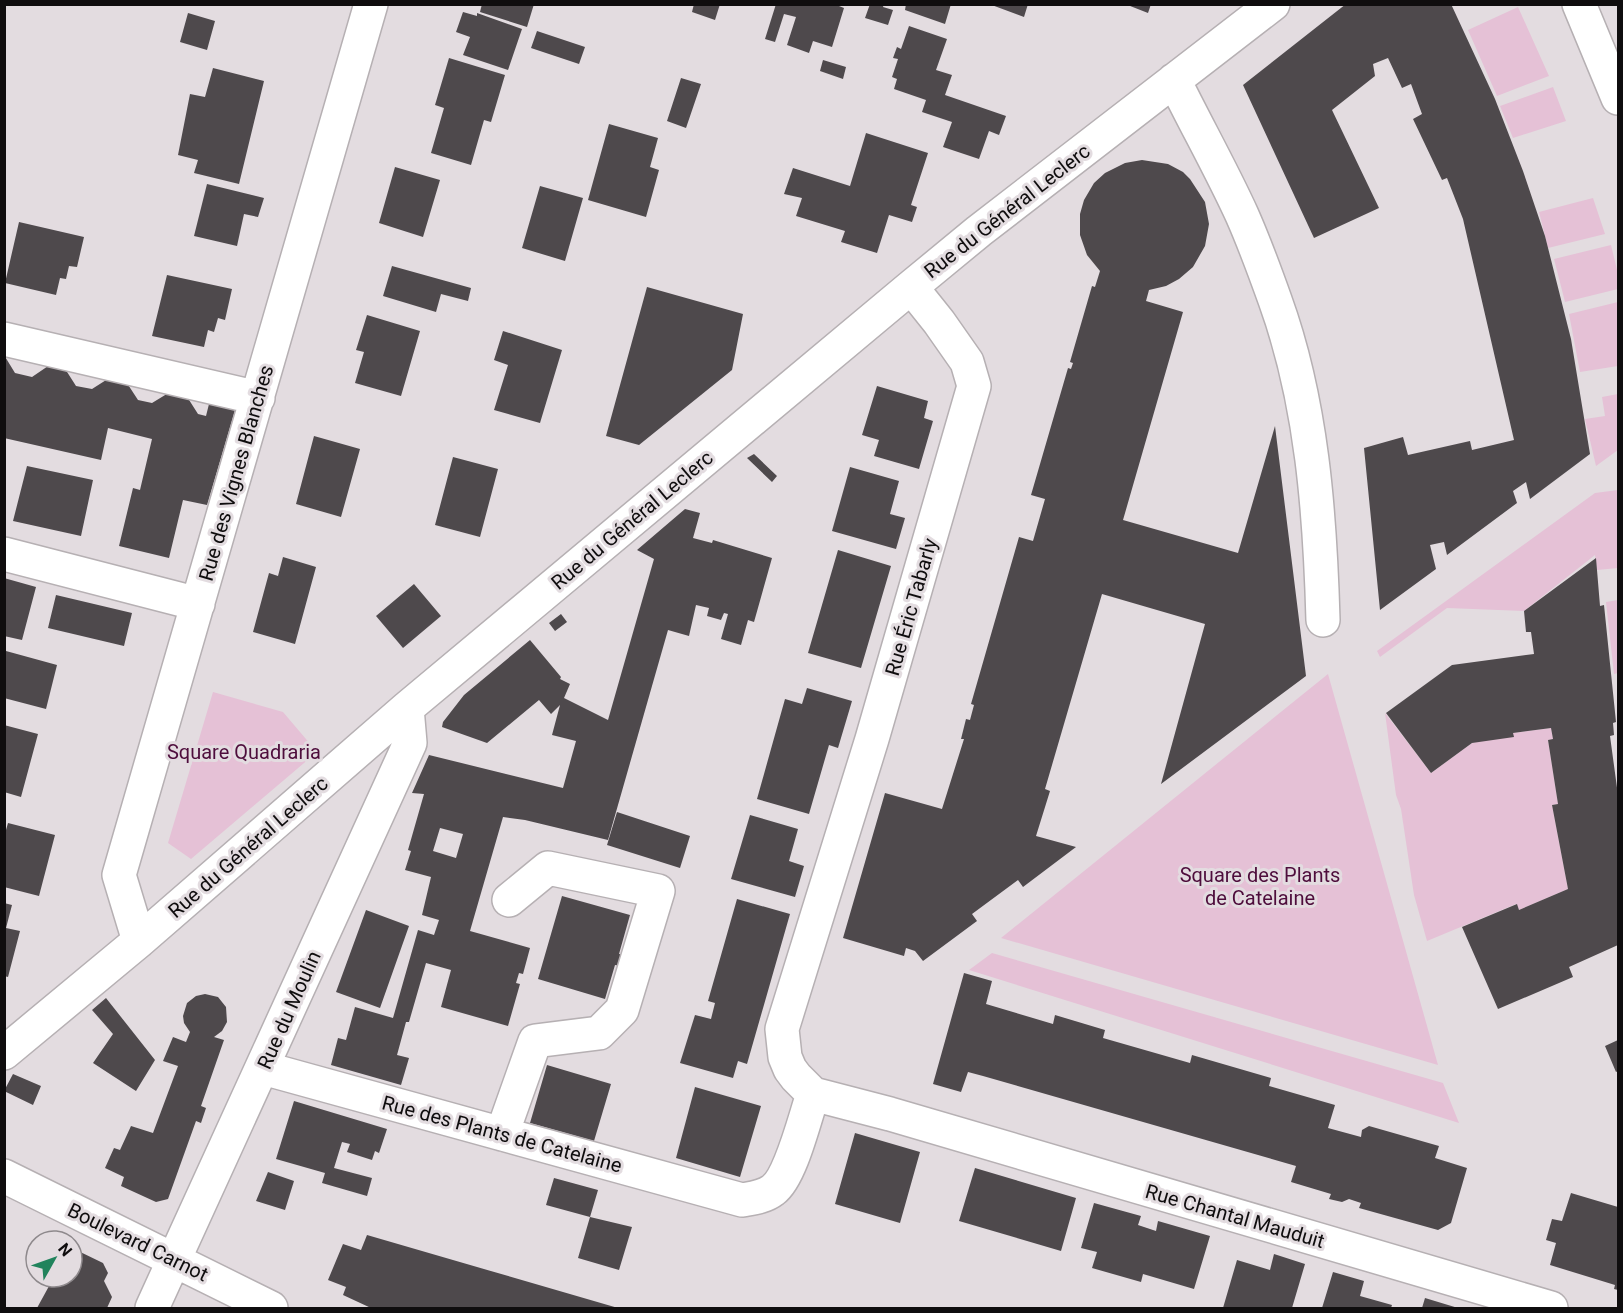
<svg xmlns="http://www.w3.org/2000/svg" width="1623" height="1313" viewBox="0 0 1623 1313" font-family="Roboto,sans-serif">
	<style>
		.green { fill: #e5c1d6 }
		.building { fill: #4e494c; fill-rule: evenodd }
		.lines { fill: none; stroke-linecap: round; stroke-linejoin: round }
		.minor-casing { stroke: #b6b0b3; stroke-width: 36 }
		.minor { stroke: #fff; stroke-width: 33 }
		.labels { text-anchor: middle; stroke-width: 6; stroke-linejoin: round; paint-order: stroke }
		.street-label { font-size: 20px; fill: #0f0d0e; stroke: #e3dce0 }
		.park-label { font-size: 20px; fill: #4e0d3c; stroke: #e3dce0 }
	</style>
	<rect width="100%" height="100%" fill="#e3dce0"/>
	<!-- green -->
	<path class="green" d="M1518,7l31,69 -52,20 -29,-66z
		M1553,87l13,34 -53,17 -13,-32z
		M1593,198l12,36 -57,14 -9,-36z
		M1611,245l7,29v15l-53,13 -11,-43z
		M1618,302v64l-38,6 -11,-58z
		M1618,394v56l-22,16 -11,-47 20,-3 -3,-19z
		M1618,490v78l-21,2 -2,-15 -71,56 -77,-3 -67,49 -3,-6 218,-158z
		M1618,600v73l-4,1 -8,-72z
		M1328,674l110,391 -437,-127z
		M213,692l70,20 34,40 -126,107 -23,-16z
		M1385,713l46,60 41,-30 41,-10 38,-5 2,11 -5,1 10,64 -6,1 16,84 -49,21 -3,-6 -89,37 -13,-46 -13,-86 -5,-14z
		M992,953l451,130 16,40 -490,-153z"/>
	<!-- building -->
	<path class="building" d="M482,4h52l-7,23 -47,-15z
		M694,4h26l-5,16 -23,-8z
		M776,4h58l10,4 -12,39 -19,-6 -4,12 -22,-8 9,-28 -12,-3 -9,28 -10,-3z
		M870,4h14l-1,3 10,3 -5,15 -23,-7z
		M906,4h45l-6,20 -40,-14z
		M989,4h39l-4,13z
		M1125,4h26l-3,9z
		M1346,4h105l44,95 28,72 22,65 26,103 19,115 -60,45 -4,-17 -13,9 4,12 -70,52 -3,-13 -14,3 6,24 -56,41 -16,-162 39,-11 5,18 62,-14 2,9 42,-10 -51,-221 -16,-41 -5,2 -29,-61 9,-5 -11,-30 -9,4 -14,-30 -15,6 2,12 -43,34 47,98 -65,30 -71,-153z
		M463,12l14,4v-3l45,16 -14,41 -45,-15 7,-18 -14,-5z
		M188,13l27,8 -8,29 -27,-8z
		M909,26l38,13 -11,31 16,5 -7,20 61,21 -7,19 -10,-4 -10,28 -36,-12 9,-25 -30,-10 4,-12 -32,-11 3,-10 -5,-2 6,-18 -5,-1 4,-11 4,2z
		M537,31l48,16 -6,17 -48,-16z
		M449,58l56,17 -14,47 -7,-2 -13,45 -40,-12 13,-45 -9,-3z
		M823,60l23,7 -3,12 -23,-8z
		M213,68l51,13 -25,103 -45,-11 4,-13 -20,-5 12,-61 15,3z
		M681,78l20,6 -15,44 -19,-7z
		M609,124l49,14 -8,29 9,3 -13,47 -58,-17z
		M866,133l62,20 -17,52 6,2 -5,15 -23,-7 -12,38 -36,-11 4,-11 -49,-15 6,-18 -18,-4 9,-26 57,18z
		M1142,160l26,4 15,8 7,7 15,23 4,22 -4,22 -12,21 -14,12 -13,7 -17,4 -3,11 37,11 -60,208 115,33 37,-127 31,250 -145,108 44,-160 -103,-30 -57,195 5,2 -14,45 40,11 -53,40 -5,-7 -46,34 5,7 -54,40 -8,-10 -9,-3 -2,8 -61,-18 42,-145 57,16 22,-70h-3l5,-20 4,1 4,-15 -3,-1 48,-167 14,4 12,-42 -14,-4 37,-127 3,1 2,-6 -3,-1 22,-76 3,1 5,-16 -13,-16 -7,-20v-21l4,-14 10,-17 11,-10 20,-10z
		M395,167l45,13 -17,57 -44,-14z
		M207,184l57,14 -6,19 -14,-3 -7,32 -43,-10z
		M540,186l43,12 -18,63 -43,-13z
		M19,222l65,15 -7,30 -8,-1 -3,13 -6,-1 -4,17 -51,-12z
		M392,266l79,22 -3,13 -27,-7 -5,18 -53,-16z
		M167,275l65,14 -7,31 -7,-2 -4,14 -6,-2 -4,17 -52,-11z
		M647,287l96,27 -11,56 -93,75 -33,-9z
		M367,315l53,16 -19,65 -46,-13 9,-31 -8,-2z
		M503,331l59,19 -22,73 -46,-13 14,-45 -14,-5z
		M4,355l11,18 17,4 22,-15 8,2 14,22 16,3 22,-14 9,2 15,23 14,3 23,-14 9,3 14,22 8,2 5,-20 25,11 -29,98 -24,-5 -14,58 -50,-12 14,-58 7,2 12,-51 -44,-11 -7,32 -97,-22z
		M877,386l51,15 -4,17 9,3 -14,48 -45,-13 5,-16 -17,-5z
		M314,436l46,13 -19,68 -45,-13z
		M754,454l23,22 -5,6 -25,-24z
		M453,457l45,12 -18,68 -45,-12z
		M27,466l66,14 -12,56 -68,-15z
		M850,467l49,14 -9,33 15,4 -9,31 -64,-18z
		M685,509l15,4 -7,25 19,5 1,-3 59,18 -18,64 -6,-2 -7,25 -20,-6 7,-25 -4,-1 -3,7 -14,-4 2,-8 -13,-3 -7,31 -21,-6 -60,210 -83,-20 -22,-3 -33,114 60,17 -7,26 -4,-1 -3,10 4,1 -12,42 -67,-19 10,-37 -25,-7 -17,59h-3l-9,33 12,3 -8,27 -70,-20 7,-27 8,2 9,-33 38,11 25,-88 16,5 5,-15 -17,-5 9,-38 -26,-7 6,-19 -3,-1 16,-56 -12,-1 17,-38 134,33 13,-47 -24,-6 8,-30 -9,9 -12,-14 -52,43 -45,-16 1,-5 21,-27 66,-55 31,37 -1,2 10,5 -6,14 44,22 46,-161 -17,-9zM440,828l23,6 -7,24 -23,-7z
		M838,550l53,16 -30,102 -53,-15z
		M283,557l33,10 -21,77 -42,-12 16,-59 9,3z
		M1596,558l4,48 4,-1 12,117 -3,1 1,12 -4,1 8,59v150l-49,22 4,10 -75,32 -36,-82 55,-23 2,6 49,-21 -16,-84 6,-1 -10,-64 5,-1 -2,-11 -38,5 1,4 -42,6 -41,30 -45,-60 66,-48 82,-11 -3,-22h-5l-2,-21z
		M4,578l32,9 -14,53 -18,-4z
		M414,584l27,32 -38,32 -27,-32z
		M56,595l76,18 -8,33 -76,-18z
		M561,614l6,8 -12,9 -6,-8z
		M6,651l51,14 -11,44 -42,-11z
		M807,688l45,13 -14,47 -9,-3 -20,69 -52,-15 28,-100 17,5z
		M4,725l34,9 -17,63 -17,-5z
		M617,812l73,24 -10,32 -73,-23z
		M750,815l48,14 -9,32 15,5 -9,31 -64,-18z
		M8,823l47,12 -16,61 -35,-9v-50z
		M562,896l68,19 -11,39 6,1 -4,11 -6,-1 -10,34 -67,-20z
		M737,899l53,15 -43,150 -9,-3 -5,17 -53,-15 15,-48 16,4 4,-16 -7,-2z
		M4,903l8,2 -6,23 14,3 -12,46 -4,-1z
		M366,910l43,16 -29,82 -44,-16z
		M964,973l28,8 -6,23 67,20 2,-9 50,15 -2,8 87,25 2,-8 79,23 -2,8 66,19 -7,23 33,9 1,-7 7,-4 70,20 -4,12 32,10 -16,55 -13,7 -79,-22 2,-5 -12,-4 -7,3 -13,-3 2,-5 -40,-12 5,-16 -313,-90 -15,-4 -7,20 -28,-8z
		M205,994l13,3 8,10 1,15 -5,9 -8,6 10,3 -23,66 5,2 -5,15 -5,-2 -28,78 -12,3 -35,-16 3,-9 -19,-9 9,-20 6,2 11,-24 22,7 25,-67 -15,-5 10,-24 13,5 4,-10 -6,-9 -1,-7 4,-13 9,-7z
		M106,998l49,62 -19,31 -43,-28 20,-29 -21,-24z
		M1618,1040v31l-2,1 -11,-26z
		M547,1065l64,19 -17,57 -64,-18z
		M13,1074l28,12 -8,19 -29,-14z
		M695,1087l66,19 -21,71 -64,-19z
		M294,1101l93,28 -8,24 -4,-2 -3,9 -25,-8 3,-8 -8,-2 -8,26 38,10 -5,18 -45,-13 3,-10 -49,-14z
		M855,1133l65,19 -20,71 -65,-19z
		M975,1168l101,30 -15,53 -102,-30z
		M268,1172l26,9 -9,29 -29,-9z
		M554,1178l44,12 -8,27 -44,-12z
		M1571,1193l47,14v83l-4,-1 1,-4 -65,-20 6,-22 -10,-3 6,-21 10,2z
		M1094,1203l47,13 -3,9 18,6 2,-10 52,15 -16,53 -51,-15 -2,8 -49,-14 5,-16 -16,-4z
		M590,1217l42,10 -13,43 -41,-12z
		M367,1235l251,73h-247l-28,-13 3,-8 -18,-7 15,-36 18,6z
		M72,1248l31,15 5,10 -4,8 8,16 -5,11h-70l17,-31h18z
		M1274,1254l31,10 -13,44h-69l14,-48 33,10z
		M1333,1272l31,9 -4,15 32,9 -1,3h-69z
		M1425,1298l33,10h-36z"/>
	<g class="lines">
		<!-- minor casing -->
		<g class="minor-casing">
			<path id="minor" d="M1579,4l39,94
				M1174,80c22,45 47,89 68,135 12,27 23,57 33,85 37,102 45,213 48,320
				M911,287l28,35 28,40 7,24 -102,353 -90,290 3,28 5,12 6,8 17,17 77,20 661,194
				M4,339l254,59
				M4,554l194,50
				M139,941l-20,-66 252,-871
				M4,1053l135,-112 268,-233 504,-421 68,-56 294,-227
				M263,1068l479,132c11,-2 22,-3 31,-10 18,-13 32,-73 40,-96
				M502,1134l33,-93 64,-8 23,-23 36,-119 -110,-23 -39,32
				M4,1176l267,132
				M152,1308l258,-565 -3,-35"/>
		</g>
		<!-- minor -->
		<use href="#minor" class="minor"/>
	</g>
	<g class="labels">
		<!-- street labels -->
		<g class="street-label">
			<text transform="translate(1007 211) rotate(-38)" y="7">Rue du Général Leclerc</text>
			<text transform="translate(236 473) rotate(-74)" y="7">Rue des Vignes Blanches</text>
			<text transform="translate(632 520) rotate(-40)" y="7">Rue du Général Leclerc</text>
			<text transform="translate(911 607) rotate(-74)" y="7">Rue Éric Tabarly</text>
			<text transform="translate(248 847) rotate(-41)" y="7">Rue du Général Leclerc</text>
			<text transform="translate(289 1010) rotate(-66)" y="7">Rue du Moulin</text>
			<text transform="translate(502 1134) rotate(15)" y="7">Rue des Plants de Catelaine</text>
			<text transform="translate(1235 1216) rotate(16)" y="7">Rue Chantal Mauduit</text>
			<text transform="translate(138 1242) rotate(26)" y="7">Boulevard Carnot</text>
		</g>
		<!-- park labels -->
		<g class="park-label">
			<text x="244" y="759">Square Quadraria</text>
			<text x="1260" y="882">Square des Plants<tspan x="1260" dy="23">de Catelaine</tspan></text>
		</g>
	</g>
	<!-- border -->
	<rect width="1623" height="1313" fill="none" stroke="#0f0d0e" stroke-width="12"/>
	<!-- north arrow -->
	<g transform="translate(54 1259) rotate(50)"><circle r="28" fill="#e3dce0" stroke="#8e898c" stroke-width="1.5"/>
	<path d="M0-4.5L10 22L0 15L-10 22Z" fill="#21835c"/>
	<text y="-9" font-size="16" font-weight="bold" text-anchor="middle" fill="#0f0d0e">N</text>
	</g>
</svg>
